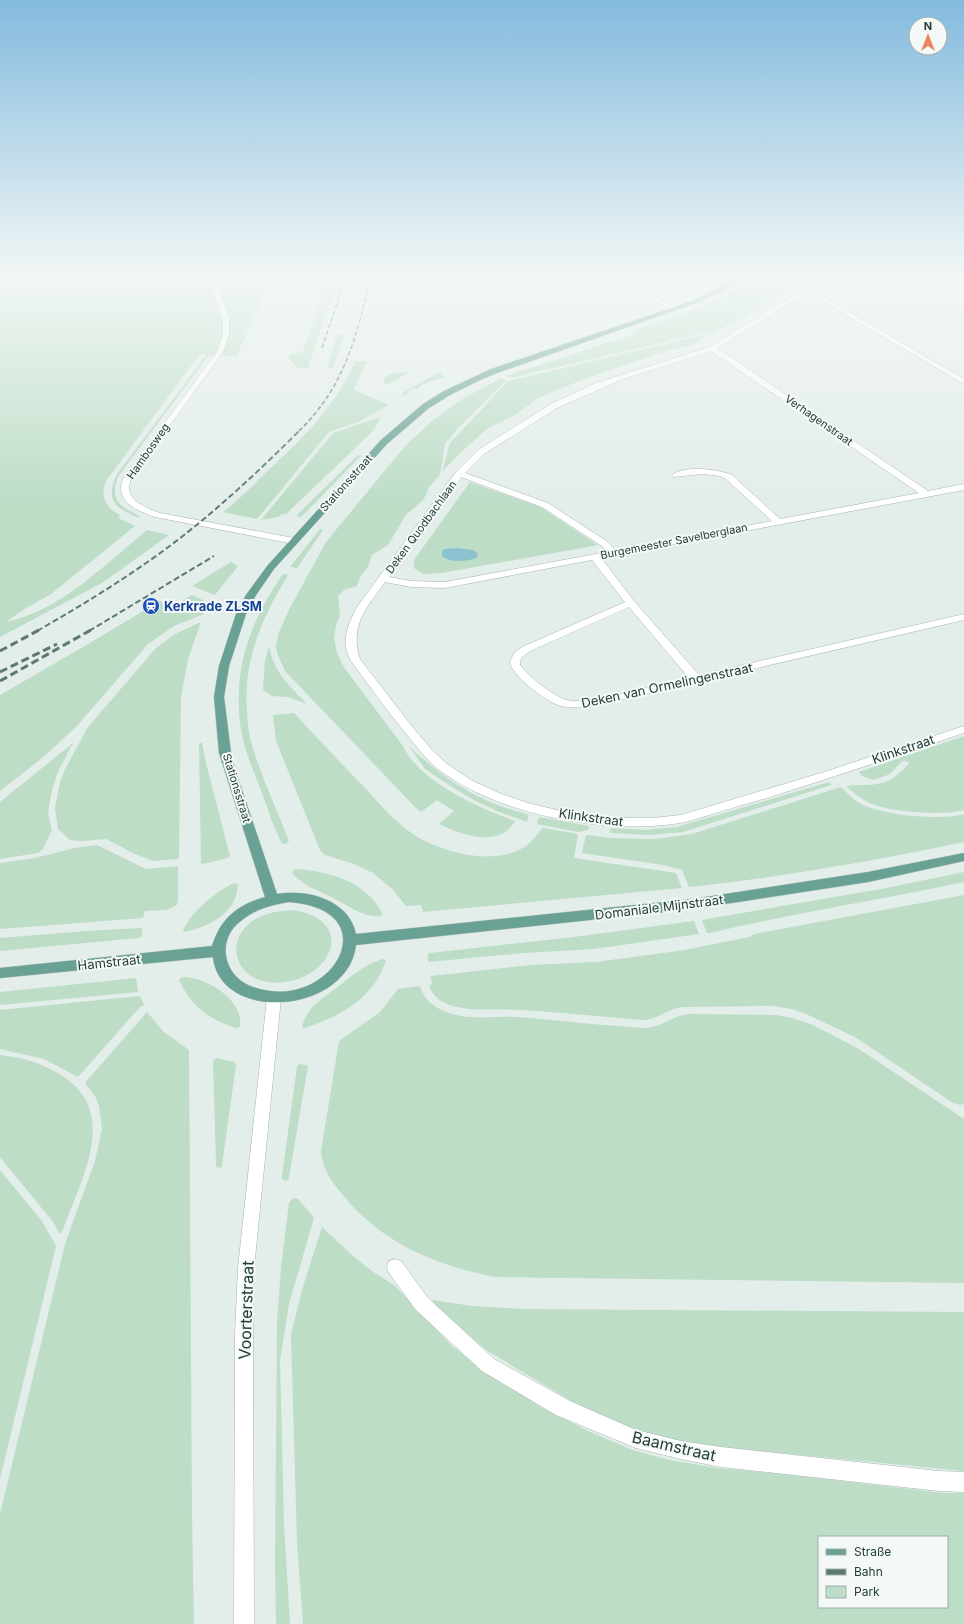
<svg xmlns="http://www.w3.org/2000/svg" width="964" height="1624" viewBox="0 0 964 1624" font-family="Inter,sans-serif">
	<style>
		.green { fill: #bdddc7; fill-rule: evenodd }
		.water { fill: #8dc3d0 }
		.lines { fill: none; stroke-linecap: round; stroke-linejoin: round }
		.minor-casing { stroke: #a6b5b0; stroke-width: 1 }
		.major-casing { stroke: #c1c9c7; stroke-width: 1 }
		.minor { fill: #fff; fill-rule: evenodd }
		.major { fill: #69a194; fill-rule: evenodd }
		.rail-far2 { stroke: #5e7972; stroke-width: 1.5; stroke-dasharray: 4.5 2.5; stroke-linecap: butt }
		.rail-far1 { stroke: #5e7972; stroke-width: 2; stroke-dasharray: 6 3; stroke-linecap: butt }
		.rail { stroke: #5e7972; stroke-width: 3; stroke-dasharray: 8 4; stroke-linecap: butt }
		.labels { text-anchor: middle; stroke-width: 4; stroke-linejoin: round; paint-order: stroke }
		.far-street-label { font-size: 11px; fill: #233d37; stroke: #f4f9f7 }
		.transit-label { font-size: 13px; font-weight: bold; fill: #164399; stroke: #f4f9f7; text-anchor: start }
		.street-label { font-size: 13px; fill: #233d37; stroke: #f4f9f7 }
		.near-street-label { font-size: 16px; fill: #233d37; stroke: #f4f9f7 }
	</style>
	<rect width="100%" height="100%" fill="#e3ede9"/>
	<!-- green -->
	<path class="green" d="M0,274h274l-38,83 -27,-2 -91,122c-6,17 -4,26 12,34 4,2 8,4 10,7 -3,0 -7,-3 -11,-5 -19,-8 -21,-21 -12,-39l89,-119h-7l-93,126c-6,14 -1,27 14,34l-2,3 17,8 -84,68 -28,16 -17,12c56,-12 98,-57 141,-92l22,5 -67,48 -102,54z
		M331,274h8l-31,94h-10l-9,-9 1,-4 13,-4z
		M769,274h44l-19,13 -24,11 -14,12 -7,5 -38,18 -4,-1 -196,46 -5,-2 129,-42 -3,-2 82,-30z
		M337,334l7,1 -11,33h-6z
		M708,334l-13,10 -39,10 -74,26 -42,17 -27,19 -25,12 -30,27 -16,17 8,-29 58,-62z
		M355,361h11l-12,29 35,15 -31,17 -29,10 -72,87 -34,-7c5,-3 32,-28 34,-31 38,-36 77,-70 98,-120z
		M403,372h7l-23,13 -4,-2c1,-9 12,-10 20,-11z
		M439,372h4l-2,4h6l-24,8 -6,5 -3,-1 -6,3 2,1 -5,4 -4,-2z
		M501,378l5,3 -48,47 -13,16 -5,31 -12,13 -1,5 -4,7 -18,16 -17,29 -16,10 -4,12 -8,10 -3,9 -13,4 -6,6 2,20 -4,9 -2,13 3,15 6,13 60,80c15,35 78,63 112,75 -16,28 -53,14 -76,3l15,-13 -17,-11 -16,12 -5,-4 -131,-137 -8,-18 -1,-8 3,-13 11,-24 36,-66 80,-97 26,-24 32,-23z
		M381,417l-8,14 -87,83h-4l-4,3 -17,3 72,-87z
		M358,455l3,1 -60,61 -5,-1z
		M470,482l70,25 58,38 -156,28 -19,1 -9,-6v-8z
		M320,529l3,1 -26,38 -7,-1z
		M231,562l7,4 -23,29 -23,-9z
		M283,574l5,1c-26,43 -45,85 -41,137 1,10 1,20 4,30 10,34 25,66 38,99l-2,2 -5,1c-8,-16 -14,-34 -20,-51 -7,-19 -16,-38 -20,-58 -11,-61 6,-111 41,-161z
		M192,595l19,9 -7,10 -30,12 -26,18 -72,83 -35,32 -41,32v-96l78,-45 82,-49 13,6z
		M201,622l-13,37 -7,38 -2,162 -26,2 -18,-7 -29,-15 -24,2 -12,-1 -12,-11 -3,-21 5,-26 5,-13 23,-42 68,-79 19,-14z
		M269,646c5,27 20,39 38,58l-19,-7 -16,-1 -9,-6 2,-29z
		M294,713c23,25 46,49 69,73 17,18 34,39 56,52 30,16 76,28 107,8 7,-5 11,-12 17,-18l35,6 -4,24 102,15 6,15 -259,24 -2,-7 -15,1 -14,-17 -19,-16 -19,-9 -29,-9 -5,-5 -44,-109 -3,-26z
		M964,736v74c-22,6 -71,2 -92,-6 -10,-4 -18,-11 -26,-18 14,-2 31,1 44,-6 7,-4 14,-11 19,-17l-3,-2h-4l-12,13 -16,6 -12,-4 -3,-4z
		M73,743l-16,31 -5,16 -4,23 4,17 -9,19 -5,4 -38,6v-57z
		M199,743h3l4,20 24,93 -2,2 -25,6 -2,-1z
		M410,747c23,22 50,42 78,54 13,6 28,10 41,14l-2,7 -30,-11 -25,-12 -23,-14 -24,-16z
		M829,782l2,3 -148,47 -35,3 -38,-2 1,-5 35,2 31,-3z
		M841,787c7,7 14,14 22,18 22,10 77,16 101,9v28c-91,19 -182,35 -275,45l-7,-17 -19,-5 -81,-12 4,-18h2l21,3 46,1 37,-5z
		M539,817l50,9 -1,4 -9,2 -42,-8z
		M97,845l49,24 32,-3v34l-1,5 -10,5 -22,1 -2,7 -143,11v-66l35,-5 40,-10z
		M295,869c30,2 64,10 82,36 3,4 5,7 5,11 -19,2 -32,-10 -49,-18 -14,-8 -29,-11 -40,-24l-1,-2z
		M964,872v10c-84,18 -170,31 -254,51h-3l-5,-13 179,-31z
		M234,883l4,1c-1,29 -29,43 -54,48l-1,-2c11,-21 31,-37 51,-47z
		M964,895v208l-3,2 -8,-2 -98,-66 -49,-23 -14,-5 -20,-3 -89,1c-15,1 -25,13 -40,13 -41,-3 -82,-8 -123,-10 -22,-2 -46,2 -67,-4 -11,-3 -21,-10 -24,-21l3,-1 -1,-8 100,-11 65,-3 89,-12 64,-13 5,-3z
		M293,910c73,12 30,84 -30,71 -29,-7 -36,-40 -13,-58 13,-10 28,-12 43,-13z
		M694,921l5,13 -105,15 -70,4 -96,9v-8l2,-1 144,-16z
		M141,928l1,1v7l-4,2 -138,13v-13l86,-7z
		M383,959l3,1c-12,38 -46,57 -82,68l-2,-2c6,-20 21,-28 37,-40 14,-11 26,-22 44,-27z
		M182,977c24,0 62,22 58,50l-4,1c-27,-9 -43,-20 -56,-46l-1,-2z
		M136,978l2,14 -138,13v-13z
		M420,986c3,12 12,20 24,25 22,10 49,5 72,6 44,3 87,9 131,11l12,-3 20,-9 10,-2 87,1 16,3 21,7 46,24 105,70v164l-469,-6c-60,-12 -114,-34 -153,-83 -11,-13 -20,-26 -21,-43l18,-110 41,-29 18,-23z
		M140,996l4,9 -4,2 -62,70 -34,-18 -44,-10v-39z
		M147,1012l17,20 25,18 3,465 2,109h-194v-110l65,-270 30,-83 7,-32 -3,-23 -4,-10 -10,-13z
		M0,1055c13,2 29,4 41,10 86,34 44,105 21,167l-2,2 -7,-12 -53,-65z
		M216,1058l18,4 2,3 -14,100 -1,3 -5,-1v-3l-3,-103z
		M299,1064l9,2 -19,111 -1,3 -3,1 -3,-2v-3l15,-109z
		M0,1170l42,51 14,25 -56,233z
		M293,1198l5,1 16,19 -25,86 -9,56 4,164 6,100h-14l-1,-58 2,-244 4,-55 8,-64z
		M322,1227l30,28 21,17 21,13 57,60 19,15 71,47 47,24 45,19 36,10 49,8 65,6 160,19h21v131h-661l-6,-81 -6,-209 12,-47zM819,1537h128v70h-128z
		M433,1300l39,6 52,3 440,3v159l-246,-24 -30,-4 -33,-8 -35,-11 -42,-19 -92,-55 -54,-48z"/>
	<!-- water -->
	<path class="water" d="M457,548l16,2 4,3 1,4c-10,5 -28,6 -36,-1v-4l2,-3z"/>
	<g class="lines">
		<!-- minor casing -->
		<g class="minor-casing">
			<path id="minor" d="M207,274h6l16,45v15l-6,18 -92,127c-8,21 13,28 29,34l134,25 3,1 2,2 -2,2 -3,1 -139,-27c-17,-6 -41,-15 -32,-38l94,-127 6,-18v-15z
				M644,274h6l4,22 23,12v2h-4l-24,-12z
				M829,274h8l-28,18 12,4 143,83v5l-147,-86 -12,-4 -88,54 211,143 36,-7v6l-363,68 33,43 65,74 265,-61v6l-375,87c-10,1 -21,1 -31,-2 -13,-5 -46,-29 -48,-43l4,-9 8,-6 103,-45 -33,-42 -147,28 -34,-1 -26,-5c-18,25 -36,44 -25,77l50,65 22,26 15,14 24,16 28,13 29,10 29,7 33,6 32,2h31l28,-3 140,-42 143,-47v7c-68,23 -136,46 -204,67 -18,5 -36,10 -54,16 -8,2 -17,6 -26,7 -73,12 -183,-8 -242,-54 -12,-9 -21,-22 -30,-33 -20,-24 -38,-50 -57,-75 -11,-18 -3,-37 6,-54l99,-135 22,-22 73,-46 45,-21 114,-36zM711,351l208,142 -139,26 -48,-44c-13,-6 -49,-10 -60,0l1,2 30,-3 17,2 6,3 46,42 -157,29 -7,-8 -60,-39 -83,-30 19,-19 73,-46 66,-29zM461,477l81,30 60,39 5,6 -162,30 -34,-1 -22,-4zM629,607l60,71 -100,23c-7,0 -15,1 -22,-1 -13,-3 -39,-24 -47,-35l1,-7 9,-7z
				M944,274h9l11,7v4z
				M274,992l5,2 2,4 -27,270 -1,67 1,289h-20l1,-289 3,-67 29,-270 2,-4z
				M395,1259l6,2 27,37 66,61 76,42 66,29 45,11 40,6 218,24 25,1v20l-25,-1 -218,-24 -40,-8 -45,-11 -80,-33 -74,-44 -66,-61 -27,-37 -2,-6 2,-6z"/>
		</g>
		<!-- major casing -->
		<g class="major-casing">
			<path id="major" d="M747,274h9l-57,28 -202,71 -19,8 -28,14 -21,13 -42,36 -113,125 -18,26 -10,19 -17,52 -5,31 7,56 5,19 41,122c31,-5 72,6 79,40l337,-35 175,-27 96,-19v8l-96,21 -175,27 -337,36c-8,69 -136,79 -143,12l-213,21v-10l212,-22c9,-28 25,-41 53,-49l-46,-144 -5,-56 5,-31 17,-52 10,-19 22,-30 113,-125 42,-36 21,-13 47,-22 204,-69zM289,902c103,8 41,113 -36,85 -30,-10 -38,-48 -11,-67 14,-11 29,-15 47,-18z"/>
		</g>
		<!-- minor -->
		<use href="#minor" class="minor"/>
		<!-- major -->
		<use href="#major" class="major"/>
		<!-- rail-far2 -->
		<path class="rail-far2" d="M322,348l25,-74
			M299,431c48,-47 57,-96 73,-157"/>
		<!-- rail-far1 -->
		<path class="rail-far1" d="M37,631c44,-25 86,-51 126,-80 49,-36 94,-78 137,-121
			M89,631l125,-75"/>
		<!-- rail -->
		<path class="rail" d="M0,651l39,-21
			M0,672l57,-28
			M0,681l91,-51"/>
	</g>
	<!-- sky -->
	<linearGradient id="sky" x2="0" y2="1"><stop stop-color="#83bade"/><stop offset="0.55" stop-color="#f2f7f5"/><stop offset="1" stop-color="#f2f7f5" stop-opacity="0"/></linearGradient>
	<rect width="964" height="502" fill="url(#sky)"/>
	<!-- icons -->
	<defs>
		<g id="station-disc" transform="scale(0.9)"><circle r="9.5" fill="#1a4fb4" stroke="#f4f9f7"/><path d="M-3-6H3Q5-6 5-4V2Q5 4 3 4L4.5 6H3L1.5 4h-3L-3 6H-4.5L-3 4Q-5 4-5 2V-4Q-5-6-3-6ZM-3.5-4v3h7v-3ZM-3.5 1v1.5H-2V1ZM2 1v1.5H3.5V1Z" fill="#fff"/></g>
	</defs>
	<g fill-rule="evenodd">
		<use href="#station-disc" x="151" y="606"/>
	</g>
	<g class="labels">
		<!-- far-street labels -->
		<g class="far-street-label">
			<text transform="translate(819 420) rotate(35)" y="4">Verhagenstraat</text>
			<text transform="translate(148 451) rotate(-55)" y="4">Hambosweg</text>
			<text transform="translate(346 483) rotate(-48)" y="4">Stationsstraat</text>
			<text transform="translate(421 527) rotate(-54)" y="4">Deken Quodbachlaan</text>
			<text transform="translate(674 541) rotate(-11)" y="4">Burgemeester Savelberglaan</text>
			<text transform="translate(237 788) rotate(73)" y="4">Stationsstraat</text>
		</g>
		<!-- transit labels -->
		<g class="transit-label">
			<text x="164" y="611">Kerkrade ZLSM</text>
		</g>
		<!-- street labels -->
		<g class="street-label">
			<text transform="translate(667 685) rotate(-12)" y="5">Deken van Ormelingenstraat</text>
			<text transform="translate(903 749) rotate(-19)" y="5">Klinkstraat</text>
			<text transform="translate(591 817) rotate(8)" y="5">Klinkstraat</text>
			<text transform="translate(659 907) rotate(-7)" y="5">Domaniale Mijnstraat</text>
			<text transform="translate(109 962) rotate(-6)" y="5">Hamstraat</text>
		</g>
		<!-- near-street labels -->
		<g class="near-street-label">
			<text transform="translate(246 1310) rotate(-88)" y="6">Voorterstraat</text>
			<text transform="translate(674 1446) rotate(13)" y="6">Baamstraat</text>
		</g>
	</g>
	<!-- legend -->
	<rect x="818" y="1536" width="130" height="72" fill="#f4f9f7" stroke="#a0aeaa"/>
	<rect x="826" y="1549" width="20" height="6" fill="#69a194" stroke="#a0aeaa"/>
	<text x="854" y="1556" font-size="12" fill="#233d37">Straße</text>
	<rect x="826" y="1569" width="20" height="6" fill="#5e7972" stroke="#a0aeaa"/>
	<text x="854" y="1576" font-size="12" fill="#233d37">Bahn</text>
	<rect x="826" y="1586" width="20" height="12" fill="#bdddc7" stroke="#a0aeaa"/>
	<text x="854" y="1596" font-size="12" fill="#233d37">Park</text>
	<!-- north arrow -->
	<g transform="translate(928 36)"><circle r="19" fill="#f4f9f7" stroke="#a0aeaa"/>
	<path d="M0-3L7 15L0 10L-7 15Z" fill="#ee8760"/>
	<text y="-6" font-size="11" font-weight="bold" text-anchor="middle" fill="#233d37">N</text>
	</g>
</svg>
